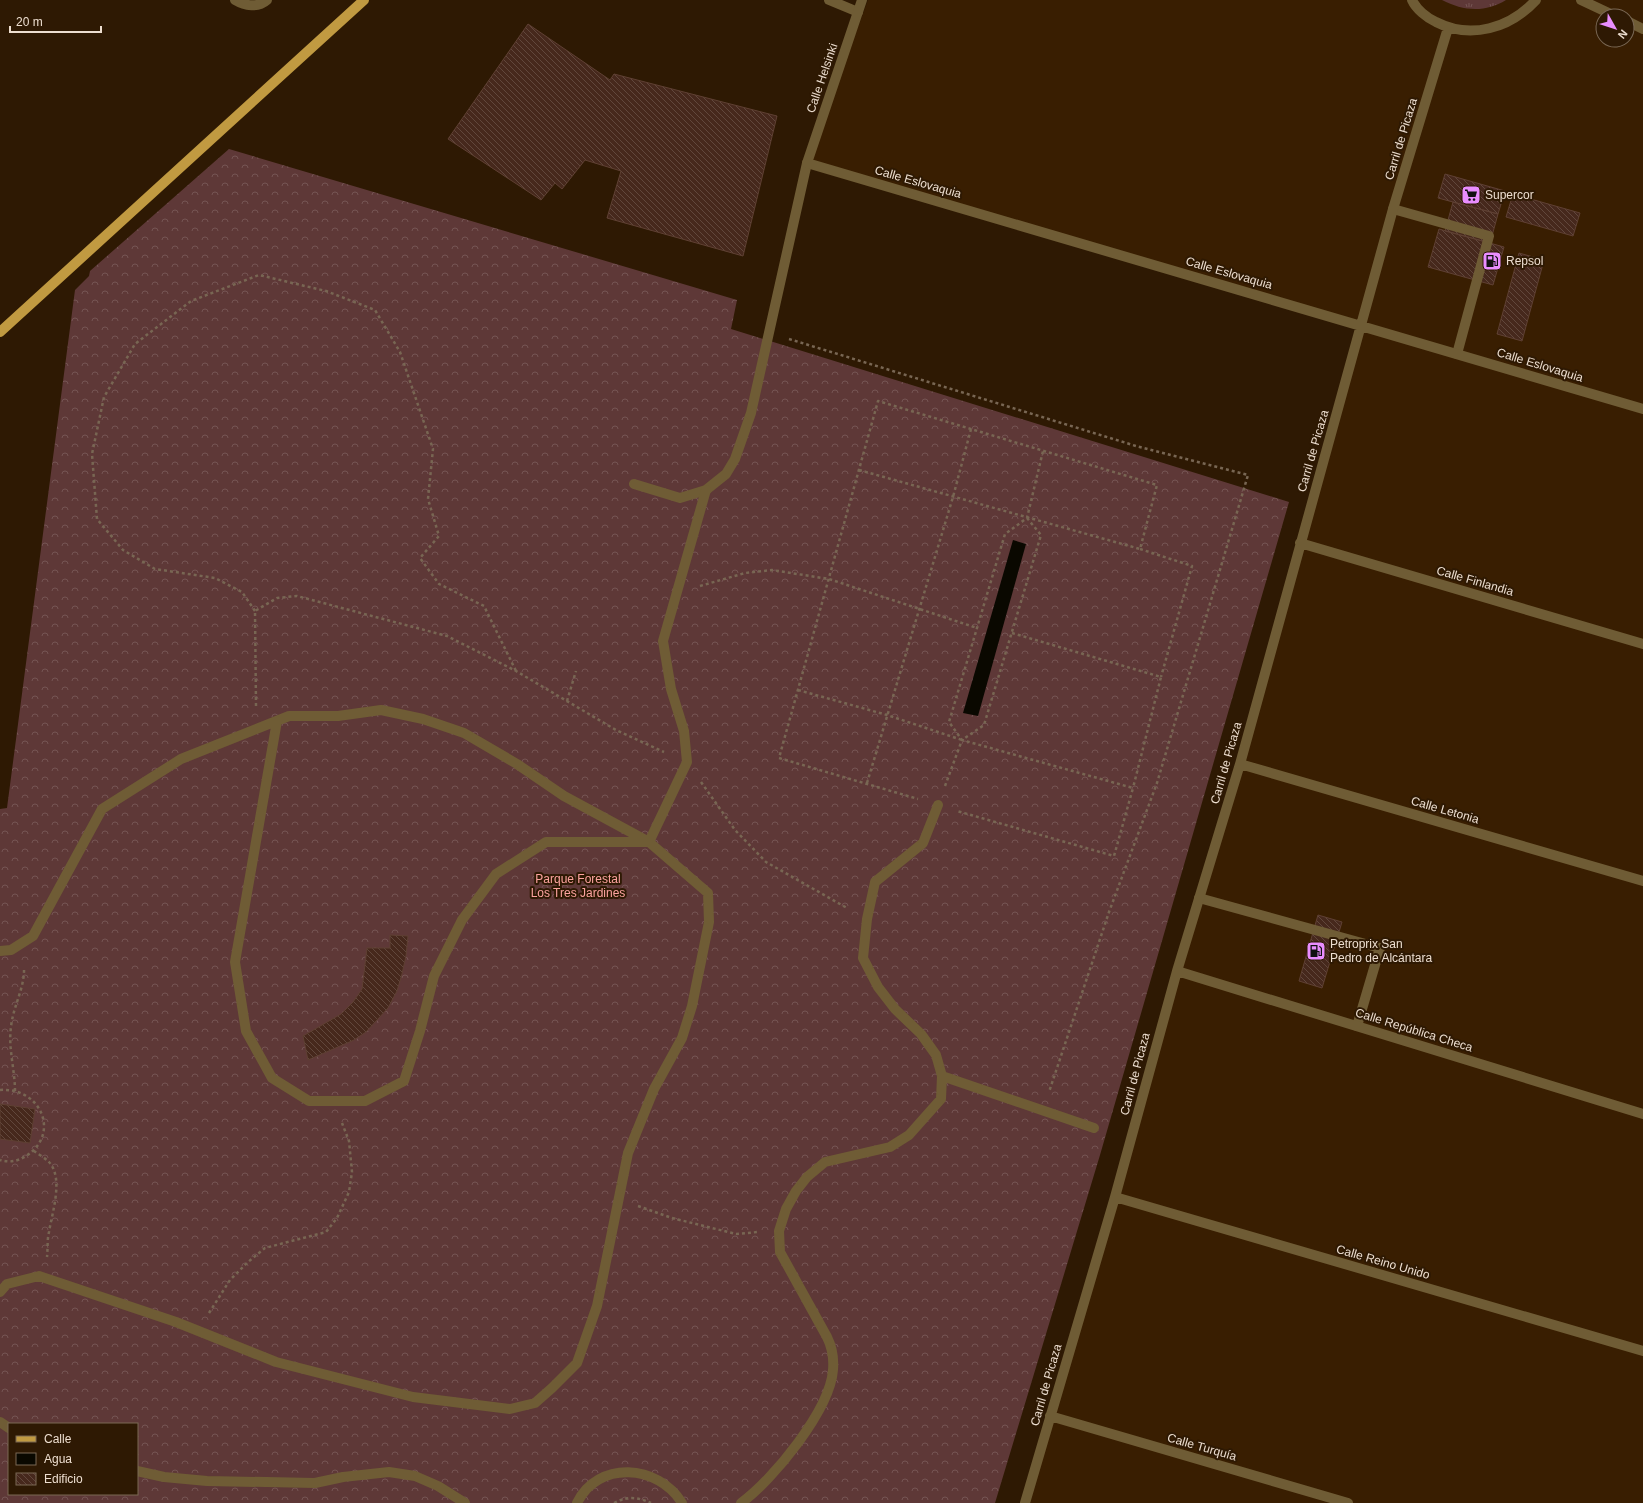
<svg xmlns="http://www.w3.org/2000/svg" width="1643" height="1503" viewBox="0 0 1643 1503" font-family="Arial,sans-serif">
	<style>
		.built { fill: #391e01; fill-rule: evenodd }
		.grass { fill: url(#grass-tufts) }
		.forest { fill: url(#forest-crowns); fill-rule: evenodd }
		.water { fill: #0a0800 }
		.building { fill: url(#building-back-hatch); stroke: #5f4033 }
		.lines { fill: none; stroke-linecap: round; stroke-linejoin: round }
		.path { stroke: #786653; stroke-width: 2.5; stroke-dasharray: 3 3; stroke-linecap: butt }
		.lane { stroke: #6f5c35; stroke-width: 10 }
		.street { stroke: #6f5c35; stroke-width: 10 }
		.primary { stroke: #c19a41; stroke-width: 10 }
		.labels { text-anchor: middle; stroke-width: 4; stroke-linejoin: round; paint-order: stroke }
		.street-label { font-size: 12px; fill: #edded0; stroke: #2e1903 }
		.poi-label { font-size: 12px; fill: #edded0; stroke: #2e1903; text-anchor: start }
		.park-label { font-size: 12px; fill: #fca39f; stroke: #2e1903 }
	</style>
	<defs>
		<pattern id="grass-tufts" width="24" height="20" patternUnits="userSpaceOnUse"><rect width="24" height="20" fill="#5e3837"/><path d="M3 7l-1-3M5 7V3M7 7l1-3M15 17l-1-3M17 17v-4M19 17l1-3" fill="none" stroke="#755453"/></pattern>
		<pattern id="forest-crowns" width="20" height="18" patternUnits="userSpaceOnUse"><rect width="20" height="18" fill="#5e3837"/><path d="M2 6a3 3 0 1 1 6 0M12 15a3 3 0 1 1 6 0" fill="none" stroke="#755453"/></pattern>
		<pattern id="building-back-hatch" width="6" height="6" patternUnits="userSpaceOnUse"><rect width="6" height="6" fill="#46281c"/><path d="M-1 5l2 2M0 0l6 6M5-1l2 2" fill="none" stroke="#61473c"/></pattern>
	</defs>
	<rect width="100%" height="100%" fill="#2e1903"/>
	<!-- built -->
	<path class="built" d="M868,0h775v1503h-618l336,-1177 -554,-163zM1603,16h24v24h-24z"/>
	<!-- grass -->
	<path class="grass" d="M1442,0h64c-21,13 -43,11 -64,0z"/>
	<!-- forest -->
	<path class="forest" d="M229,149l508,151 -6,29 558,173 -189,653 -105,348h-995v-694l7,-1 68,-518 14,-14 1,-5zM9,1424h128v70h-128z"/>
	<!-- water -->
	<path class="water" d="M1013,540l13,4 -48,172 -15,-3z"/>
	<!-- building -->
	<path class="building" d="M528,24l82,56 4,-6 163,42 -34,140 -136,-38 14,-47 -36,-11 -23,29 -7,-6 -14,17 -93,-61z
		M1445,174l60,17 -7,23 -60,-16z
		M1513,194l67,19 -7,23 -67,-19z
		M1453,202l45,12 -8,29 -45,-12z
		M1439,229l65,18 -11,38 -65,-18z
		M1519,253l25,7 -22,81 -25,-7z
		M1318,915l24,7 -20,66 -23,-7z
		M390,935l18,1 -2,20 -4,18 -5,17 -9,17 -22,24 -12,8 -46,20 -5,-24 38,-22 12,-12 9,-13 5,-41h23z
		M0,1104l35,5 -5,34 -30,-4z"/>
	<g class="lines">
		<!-- path -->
		<path class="path" d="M789,339l347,107 112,29 -91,308 -48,129 -60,180
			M859,470l281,79 17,-64 -279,-84 -99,357 139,41
			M1027,518l14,17 -57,190 -22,15 -13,-18 56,-188 22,-16 16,-67
			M1140,549l52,17 -31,111
			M700,586l45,-13 27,-3 57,9 148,49
			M255,611l-13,-19 -27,-14 -60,-9 -32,-19 -26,-31 -5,-65 12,-57 31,-53 56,-43 68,-26 67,16 49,19 25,42 33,97 -5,50 11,37 -19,22 19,26 45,22 32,65
			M1012,633l149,44 -28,111
			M798,690l89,25 75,25
			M567,701l9,-30
			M256,706l-1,-95 22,-13 20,-2 150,40 69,35 100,59 48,22
			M701,782l34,48 31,32 81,46
			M867,783l86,-286 18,-68
			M945,786l17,-46 171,48 -19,68 -157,-45
			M0,1090c41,-3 61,44 26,66 -8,5 -16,7 -26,4
			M15,1091c0,-21 -7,-43 -4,-64 2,-21 14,-39 13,-60
			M34,1151c4,3 11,7 15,11 15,16 3,51 0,70 -2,8 -1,16 -2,25
			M638,1206l34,12 64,16 22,-2
			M209,1313l21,-33 18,-18 17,-14 61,-16 11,-14 12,-26 3,-20 -3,-31 -7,-18
			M614,1503c13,-7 24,-6 37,0"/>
		<!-- lane -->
		<path class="lane" d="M829,0l29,12
			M1393,209l96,27 -32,118
			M634,484l46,14 26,-8 20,-16 9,-15 16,-46 56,-250
			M1199,898l181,50 -23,78"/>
		<!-- street -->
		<path class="street" d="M235,0c10,6 23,8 32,0
			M862,0l-55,163 836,246
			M1412,0c4,9 15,18 24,22 35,18 74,6 100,-22
			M1581,0l34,16
			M1627,21l16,8
			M1300,543l343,101
			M1240,764l403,117
			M0,951l11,-1 22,-14 69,-127 79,-50 108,-43h49l43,-6 42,9 41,14 53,31 47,32 85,46 38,-80 -3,-31 -13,-42 -8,-48 43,-151
			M1177,971l466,143
			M942,1076l152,52
			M1115,1197l528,154
			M0,1292l7,-8 32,-8 137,46 100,40 137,35 97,12 25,-6 17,-15 25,-25 20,-57 31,-153 26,-64 28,-51 10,-32 17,-84 -1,-29 -59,-51h-103l-50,32 -34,46 -28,56 -14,55 -16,50 -39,20h-56l-37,-23 -26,-47 -11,-69 42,-241
			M1050,1416l298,87
			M0,1422l9,6
			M137,1471l27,6 43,4 108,2 28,-6 46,-5 26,4 23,10 27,17
			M577,1503c21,-43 81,-39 105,0
			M741,1503c32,-23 89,-93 92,-133 1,-12 -1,-23 -6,-33l-47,-85 -1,-21 7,-22 10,-18 11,-14 18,-15 65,-15 19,-12 32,-36 1,-23 -6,-21 -15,-21 -26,-25 -17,-22 -15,-29 4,-39 8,-37 48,-39 15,-38
			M1025,1503l90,-306 62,-226 63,-207 153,-555 55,-181"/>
		<!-- primary -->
		<path class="primary" d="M0,332l364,-332"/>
	</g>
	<!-- icons -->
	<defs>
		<g id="supermarket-square" transform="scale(1)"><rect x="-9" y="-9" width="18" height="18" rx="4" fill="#e98dfe" stroke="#2e1903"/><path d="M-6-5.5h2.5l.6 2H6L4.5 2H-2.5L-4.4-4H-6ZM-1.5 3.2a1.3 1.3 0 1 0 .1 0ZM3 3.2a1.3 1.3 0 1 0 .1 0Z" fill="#111"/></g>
		<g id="fuel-square" transform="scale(1)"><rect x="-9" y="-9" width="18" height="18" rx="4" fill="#e98dfe" stroke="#2e1903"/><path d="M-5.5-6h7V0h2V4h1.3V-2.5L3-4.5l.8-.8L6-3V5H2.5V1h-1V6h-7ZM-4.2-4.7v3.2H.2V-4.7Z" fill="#111"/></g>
	</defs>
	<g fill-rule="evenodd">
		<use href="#supermarket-square" x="1471" y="195"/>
		<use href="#fuel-square" x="1492" y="261"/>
		<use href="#fuel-square" x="1316" y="951"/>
	</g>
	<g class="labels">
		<!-- street labels -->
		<g class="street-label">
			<text transform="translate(822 78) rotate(-71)" y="4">Calle Helsinki</text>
			<text transform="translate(1401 139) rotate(-73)" y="4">Carril de Picaza</text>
			<text transform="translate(918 182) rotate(16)" y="4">Calle Eslovaquia</text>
			<text transform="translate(1229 273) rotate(16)" y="4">Calle Eslovaquia</text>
			<text transform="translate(1540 365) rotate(17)" y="4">Calle Eslovaquia</text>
			<text transform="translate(1313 451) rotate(-74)" y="4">Carril de Picaza</text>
			<text transform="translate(1475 581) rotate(16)" y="4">Calle Finlandia</text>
			<text transform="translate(1226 763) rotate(-74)" y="4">Carril de Picaza</text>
			<text transform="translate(1445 810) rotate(16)" y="4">Calle Letonia</text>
			<text transform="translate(1414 1030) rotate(17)" y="4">Calle República Checa</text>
			<text transform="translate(1135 1074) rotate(-75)" y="4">Carril de Picaza</text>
			<text transform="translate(1383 1262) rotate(16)" y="4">Calle Reino Unido</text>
			<text transform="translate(1046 1385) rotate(-74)" y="4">Carril de Picaza</text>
			<text transform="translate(1202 1447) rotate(16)" y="4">Calle Turquía</text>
		</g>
		<!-- poi labels -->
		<g class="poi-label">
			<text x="1485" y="199">Supercor</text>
			<text x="1506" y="265">Repsol</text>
			<text x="1330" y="948">Petroprix San<tspan x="1330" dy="14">Pedro de Alcántara</tspan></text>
		</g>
		<!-- park labels -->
		<g class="park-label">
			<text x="578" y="883">Parque Forestal<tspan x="578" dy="14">Los Tres Jardines</tspan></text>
		</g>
	</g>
	<!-- legend -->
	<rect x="8" y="1423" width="130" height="72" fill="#2e1903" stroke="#7a6855"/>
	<rect x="16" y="1436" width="20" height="6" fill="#c19a41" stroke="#7a6855"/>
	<text x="44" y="1443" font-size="12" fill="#edded0">Calle</text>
	<rect x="16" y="1453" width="20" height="12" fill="#0a0800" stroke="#7a6855"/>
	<text x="44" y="1463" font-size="12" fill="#edded0">Agua</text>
	<rect x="16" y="1473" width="20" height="12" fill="url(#building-back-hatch)" stroke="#7a6855"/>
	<text x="44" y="1483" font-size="12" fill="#edded0">Edificio</text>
	<!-- north arrow -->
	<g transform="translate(1615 28) rotate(129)"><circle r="19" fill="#2e1903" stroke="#7a6855"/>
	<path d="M0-3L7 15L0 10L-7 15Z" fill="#e98dfe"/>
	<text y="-6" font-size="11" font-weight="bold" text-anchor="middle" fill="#edded0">N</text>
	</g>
	<!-- scale -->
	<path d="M10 26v6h91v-6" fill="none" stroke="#edded0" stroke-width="2"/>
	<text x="16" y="26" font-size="12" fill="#edded0" stroke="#2e1903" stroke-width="3" paint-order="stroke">20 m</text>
</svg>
